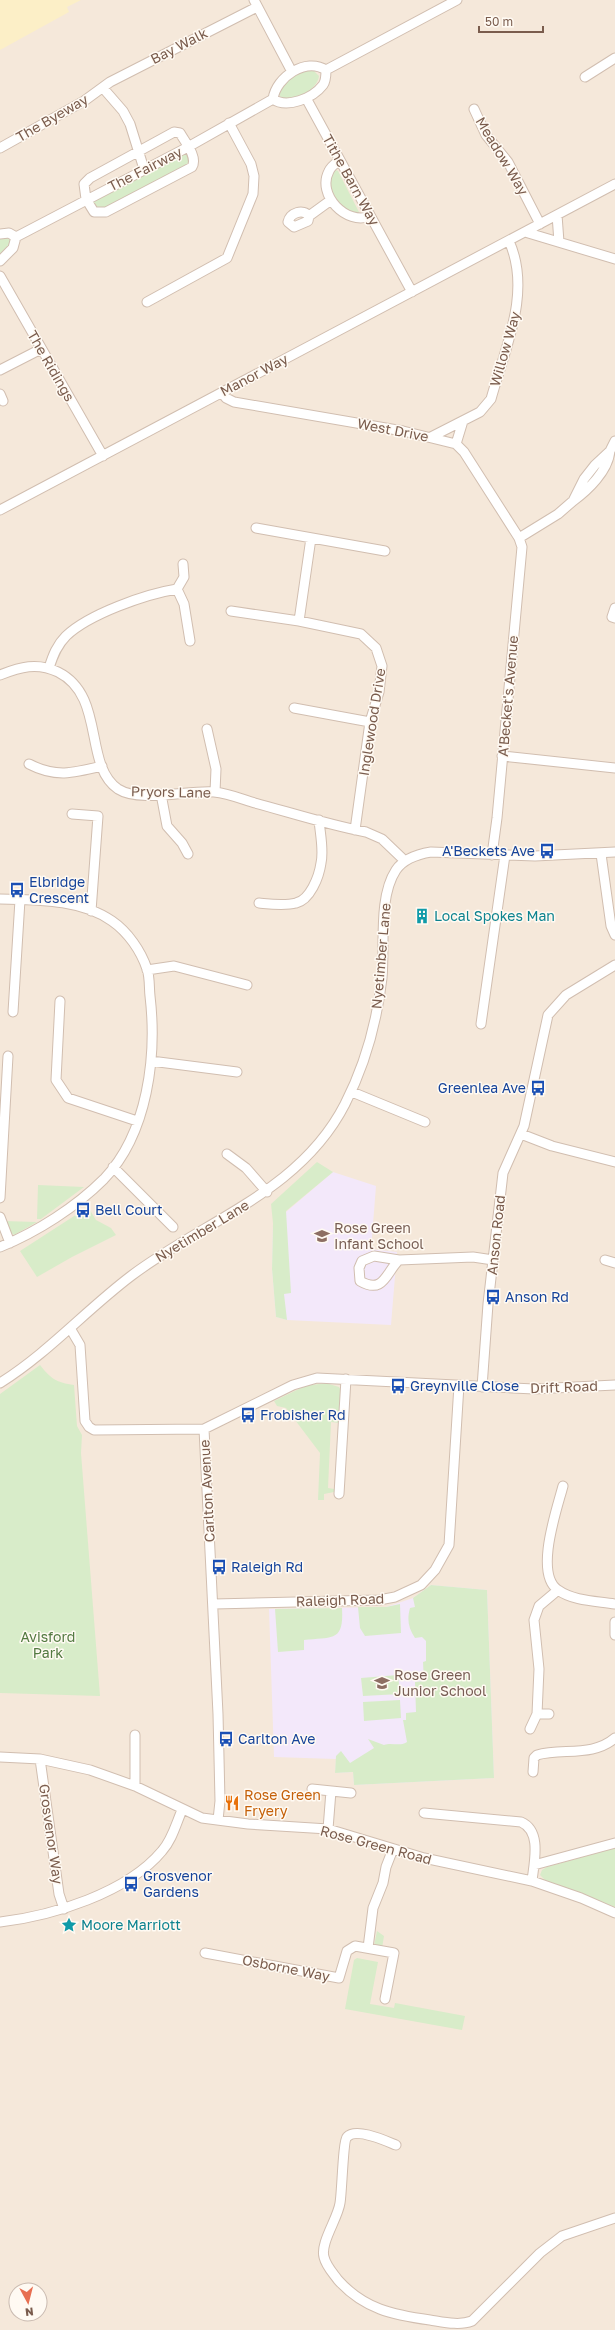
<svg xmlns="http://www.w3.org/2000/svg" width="615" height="2330" viewBox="0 0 615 2330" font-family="'Golos Text',sans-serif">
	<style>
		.residential { fill: #f5e8da; fill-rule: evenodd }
		.education { fill: #f3e8fa }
		.green { fill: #d8ecc9 }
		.sand { fill: #fcefc7 }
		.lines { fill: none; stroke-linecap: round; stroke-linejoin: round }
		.minor-casing { stroke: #d1beb0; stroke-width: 11 }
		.minor { stroke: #fff; stroke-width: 9 }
		.labels { text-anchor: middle; stroke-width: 3; stroke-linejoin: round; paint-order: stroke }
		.street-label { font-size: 14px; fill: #7a5c4d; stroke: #fffaf3 }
		.transit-label { font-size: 14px; fill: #164399; stroke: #fffaf3; text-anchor: start }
		.culture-label { font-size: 14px; fill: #0d838f; stroke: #fffaf3; text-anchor: start }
		.education-label { font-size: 14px; fill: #785e54; stroke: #fffaf3; text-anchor: start }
		.park-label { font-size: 14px; fill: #537a41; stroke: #fffaf3 }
		.food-label { font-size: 14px; fill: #c56008; stroke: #fffaf3; text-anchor: start }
	</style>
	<rect width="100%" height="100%" fill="#fdf6ec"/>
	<!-- residential -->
	<path class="residential" d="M74,0h541v2330h-615v-2282zM16,2290h24v24h-24z"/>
	<!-- education -->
	<path class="education" d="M333,1172l43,14 -5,63 26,3 -6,73 -104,-5 -11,-3 -4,-48 1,-46z
		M431,1585l56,5 7,188 -140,7 -1,-13 -18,1 1,-14 -62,-2 -5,-148 117,-2 27,-9z"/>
	<!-- green -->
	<path class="green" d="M313,70l6,6c-1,13 -26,29 -38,22l-3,-5c9,-13 18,-22 35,-23z
		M186,151l4,9 -3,4 -83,46 -5,1 -7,-11z
		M336,170l2,1 22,43h-11c-12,-13 -22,-23 -17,-41z
		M11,237l-1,9 -10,10v-18z
		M317,1162l16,10 -47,39 5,82 -7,1 3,26 -11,-3 -4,-48 1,-46 -2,-19z
		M38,1185l46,2 -43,32h-4z
		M88,1207l8,13 15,8 5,7 -44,22 -35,20 -17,-26z
		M3,1221l34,1 -23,13 -7,-6z
		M40,1365c10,13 17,18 34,20l3,41 5,9 -1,18 19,243 -100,-3v-299z
		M326,1383l13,4 3,5 -2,31 -9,-1 -3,66 6,1v3l-10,2v6h-6l2,-47 -34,-45 -9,-2 -3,-5 31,-15z
		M431,1585l56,5 7,188 -140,7 -1,-13 -18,1 1,-17 5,-5 9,12 24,-15 -6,-9 16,6c8,-3 15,2 23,-3l-4,-22h3v-7l10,-1 -1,-30 9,-1 -1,-19 3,-1v-20l-4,-4 -7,1c-7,-10 -8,-19 -5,-30l5,-1 -2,-9z
		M400,1604l1,29 -36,3 -5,-8 -2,-21h28z
		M342,1608c2,34 -9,29 -38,32v10l-26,2 -3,-43z
		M398,1675l2,19 -37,2 -2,-18z
		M400,1700l1,18 -37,3 -1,-19z
		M615,1848v59l-70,-27 -5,-5 2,-5 5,-3z
		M377,1931l7,5 -2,12 -8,-2z
		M357,1958l21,4 -8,42 24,4 1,-5 70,13 -3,14 -117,-21 9,-49z"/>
	<!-- sand -->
	<path class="sand" d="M0,0h81l-14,7 2,5 -69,38z"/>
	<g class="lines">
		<!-- minor casing -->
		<g class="minor-casing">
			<path id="minor" d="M254,0l38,72
				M326,70l131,-70
				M585,77l30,-19
				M103,88l20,23 7,13 14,45
				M306,98l106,194
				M273,99c14,10 40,-1 50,-14 3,-4 3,-10 3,-15
				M273,99c3,-22 33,-42 53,-29
				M474,109l12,26 22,27 32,62
				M174,132l6,1c5,9 18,24 12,34l-86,45h-12l-8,-13 -2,-15 6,-6z
				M0,148l84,-47 26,-19 147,-75
				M340,160c-4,3 -9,6 -11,11 -13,24 18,55 41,45
				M557,215l2,27
				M309,216c-6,-8 -19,-3 -21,6l6,5 14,-6 1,-5 22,-16
				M525,232l90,27
				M0,234l9,-1 7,4
				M16,237l172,-90 85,-48
				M0,261l13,-13 3,-11
				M0,276l103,180
				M147,302l80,-44 26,-64 1,-18 -3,-12 -22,-41
				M0,370l41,-21
				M222,393l4,5 8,4 169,29 53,13 8,8 55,86 3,9 -25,271 -5,37
				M0,394l3,7
				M431,437l49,-25 11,-13c14,-51 41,-107 18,-158
				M456,444l7,-23
				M573,501c15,-11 35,-30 37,-50
				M0,510l615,-326
				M256,528l129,23
				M519,538l39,-24 15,-13 11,-22 11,-14 15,-14 5,-10
				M177,589l7,-12 -1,-13
				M615,608l-3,9 3,1
				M231,611l68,10 62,13 15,14 6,18 -3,26 -9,30 -15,108
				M299,621l12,-83
				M49,668c4,-13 8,-23 17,-32 23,-22 80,-42 111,-47l7,15 6,37
				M0,675c20,-8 37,-13 58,-3 48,24 25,93 60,117 22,14 70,1 96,3 13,1 28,7 41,11 37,10 74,22 111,29l16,7 23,22
				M294,708l76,14
				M207,729l9,40 -1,23
				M502,756l113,12
				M29,764c27,14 45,9 73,2
				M161,794l6,32 15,17 6,11
				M72,814l26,2 -7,95
				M601,854l10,72 4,9
				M0,899c36,1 81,0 112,22 16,11 29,30 35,48 3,8 2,19 3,27 7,60 -2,137 -46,183 -28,28 -67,53 -104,68
				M259,903c11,1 25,3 37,0 14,-3 23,-26 25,-40 3,-13 -1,-30 -2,-43
				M147,970l27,-4 73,19
				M60,1001l-4,79 12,18 69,23
				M13,1012l7,-112
				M481,1024l24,-169
				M151,1061l86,11
				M352,1092l73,30
				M521,1134l31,12 63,16
				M227,1154l19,14 21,24
				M113,1167l60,60
				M0,1198l8,-142
				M0,1217l10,26
				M399,1260c-13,12 -15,35 -39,21l-1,-13 3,-7 12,-5 25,4 74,-3 20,3
				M605,1260l10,3
				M70,1328l10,17 5,76 4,6 5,3 110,-1 89,-44 24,-7 217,11 81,-4
				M0,1383c48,-30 86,-73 131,-107 74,-56 169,-84 214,-172 20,-39 32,-83 37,-126 3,-32 -4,-81 14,-108 8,-12 23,-16 35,-18l104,4 80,-4
				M482,1387l6,-83 15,-131 21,-47 24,-111 18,-20 49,-30
				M204,1429l14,285 2,87 -2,19
				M563,1486c-6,23 -29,88 -5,104 15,11 39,11 57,14
				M339,1494l7,-115
				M214,1604l165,-4 16,-3 26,-12 14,-15 14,-25 10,-160
				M615,1622v13
				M537,1714h12
				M530,1729l7,-15 2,-45 -5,-49 5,-14 19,-16
				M135,1735v51
				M0,1757l40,2 50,11 45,16 67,32 46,6 80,5 96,29 108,23 49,17 34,15
				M40,1759l19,135 5,15
				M533,1772l1,-14 3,-3c26,-7 56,2 78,-17
				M312,1789l39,4
				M424,1813l97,9c21,9 13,40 11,59
				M328,1829l3,-38
				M534,1865l81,-22
				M0,1922c52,-6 127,-29 162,-71 10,-11 14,-27 20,-41
				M368,1948l5,-40 10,-25 3,-16 7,-18
				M205,1953l134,25 8,-27 8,-5 39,7 -9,46
				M396,2145c-10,-4 -40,-18 -49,-8 -4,4 -5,55 -7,66 -2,15 -20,40 -16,54 2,9 9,16 14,23 26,29 55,35 92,40 13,2 29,6 42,1l68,-68 22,-17 53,-18"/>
		</g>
		<!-- minor -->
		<use href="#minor" class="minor"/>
	</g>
	<!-- icons -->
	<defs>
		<g id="bus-bare" transform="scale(1.2)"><path d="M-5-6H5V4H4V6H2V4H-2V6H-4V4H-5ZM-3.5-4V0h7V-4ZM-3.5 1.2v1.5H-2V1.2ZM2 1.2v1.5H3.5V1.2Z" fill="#1a4fb4" stroke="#fffaf3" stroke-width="2.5" paint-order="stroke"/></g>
		<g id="building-bare" transform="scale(1.2)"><path d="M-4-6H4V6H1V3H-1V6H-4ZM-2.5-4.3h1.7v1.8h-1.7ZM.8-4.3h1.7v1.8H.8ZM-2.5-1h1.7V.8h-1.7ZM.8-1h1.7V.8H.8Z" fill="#0f9aa8" stroke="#fffaf3" stroke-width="2.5" paint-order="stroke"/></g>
		<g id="school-bare" transform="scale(1.2)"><path d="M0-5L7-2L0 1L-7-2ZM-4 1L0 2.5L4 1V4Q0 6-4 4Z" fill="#8d6e63" stroke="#fffaf3" stroke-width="2.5" paint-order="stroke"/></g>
		<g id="restaurant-bare" transform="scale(1.2)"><path d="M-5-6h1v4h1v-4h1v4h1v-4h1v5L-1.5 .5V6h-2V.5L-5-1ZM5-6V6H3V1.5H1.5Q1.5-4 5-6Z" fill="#e8710a" stroke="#fffaf3" stroke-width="2.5" paint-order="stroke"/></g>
		<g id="sight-bare" transform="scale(1.2)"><path d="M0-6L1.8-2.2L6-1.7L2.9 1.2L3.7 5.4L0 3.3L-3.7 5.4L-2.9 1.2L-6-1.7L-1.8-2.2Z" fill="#0f9aa8" stroke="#fffaf3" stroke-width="2.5" paint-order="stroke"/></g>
	</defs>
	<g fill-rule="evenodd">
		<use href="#bus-bare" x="547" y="851"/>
		<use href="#bus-bare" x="17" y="890"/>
		<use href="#building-bare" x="422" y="916"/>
		<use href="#bus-bare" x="538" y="1088"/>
		<use href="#bus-bare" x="83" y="1210"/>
		<use href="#school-bare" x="322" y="1236"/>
		<use href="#bus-bare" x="493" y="1297"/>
		<use href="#bus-bare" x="398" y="1386"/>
		<use href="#bus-bare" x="248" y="1415"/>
		<use href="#bus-bare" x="219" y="1567"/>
		<use href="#school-bare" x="382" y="1683"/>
		<use href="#bus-bare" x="226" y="1739"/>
		<use href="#restaurant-bare" x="232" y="1803"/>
		<use href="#bus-bare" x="131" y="1884"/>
		<use href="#sight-bare" x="69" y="1925"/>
	</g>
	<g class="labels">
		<!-- street labels -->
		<g class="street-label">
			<text transform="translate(179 46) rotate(-27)" y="5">Bay Walk</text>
			<text transform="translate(52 118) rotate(-30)" y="5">The Byeway</text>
			<text transform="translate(502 156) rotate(59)" y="5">Meadow Way</text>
			<text transform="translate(145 169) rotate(-27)" y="5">The Fairway</text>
			<text transform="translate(351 180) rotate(61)" y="5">Tithe Barn Way</text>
			<text transform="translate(505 349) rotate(-74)" y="5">Willow Way</text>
			<text transform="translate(51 366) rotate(60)" y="5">The Ridings</text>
			<text transform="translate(254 375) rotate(-28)" y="5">Manor Way</text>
			<text transform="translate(393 430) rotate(11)" y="5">West Drive</text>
			<text transform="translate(508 696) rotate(-85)" y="5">A'Becket's Avenue</text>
			<text transform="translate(372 722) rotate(-81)" y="5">Inglewood Drive</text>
			<text transform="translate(171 792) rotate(1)" y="5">Pryors Lane</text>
			<text transform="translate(381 956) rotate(-85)" y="5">Nyetimber Lane</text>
			<text transform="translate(202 1231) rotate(-31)" y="5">Nyetimber Lane</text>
			<text transform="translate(496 1235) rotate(-84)" y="5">Anson Road</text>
			<text transform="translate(564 1387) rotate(-2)" y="5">Drift Road</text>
			<text transform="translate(207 1491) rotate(-93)" y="5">Carlton Avenue</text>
			<text transform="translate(340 1600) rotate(-2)" y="5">Raleigh Road</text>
			<text transform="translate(51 1834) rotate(82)" y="5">Grosvenor Way</text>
			<text transform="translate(376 1845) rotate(15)" y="5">Rose Green Road</text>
			<text transform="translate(286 1968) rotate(11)" y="5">Osborne Way</text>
		</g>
		<!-- transit labels -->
		<g class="transit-label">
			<text x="535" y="856" text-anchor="end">A'Beckets Ave</text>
			<text x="29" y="887">Elbridge<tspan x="29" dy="16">Crescent</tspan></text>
			<text x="526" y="1093" text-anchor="end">Greenlea Ave</text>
			<text x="95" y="1215">Bell Court</text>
			<text x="505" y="1302">Anson Rd</text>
			<text x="410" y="1391">Greynville Close</text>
			<text x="260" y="1420">Frobisher Rd</text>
			<text x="231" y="1572">Raleigh Rd</text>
			<text x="238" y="1744">Carlton Ave</text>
			<text x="143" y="1881">Grosvenor<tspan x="143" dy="16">Gardens</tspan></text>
		</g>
		<!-- culture labels -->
		<g class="culture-label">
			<text x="434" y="921">Local Spokes Man</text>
			<text x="81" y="1930">Moore Marriott</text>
		</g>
		<!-- education labels -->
		<g class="education-label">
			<text x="334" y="1233">Rose Green<tspan x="334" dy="16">Infant School</tspan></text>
			<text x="394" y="1680">Rose Green<tspan x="394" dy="16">Junior School</tspan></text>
		</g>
		<!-- park labels -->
		<g class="park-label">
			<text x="48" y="1642">Avisford<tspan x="48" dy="16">Park</tspan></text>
		</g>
		<!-- food labels -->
		<g class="food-label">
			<text x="244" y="1800">Rose Green<tspan x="244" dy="16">Fryery</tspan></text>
		</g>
	</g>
	<!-- north arrow -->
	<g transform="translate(28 2302) rotate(173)"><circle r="19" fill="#fffaf3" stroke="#cabbb1"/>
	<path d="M0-3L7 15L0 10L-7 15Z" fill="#e76f51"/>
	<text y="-6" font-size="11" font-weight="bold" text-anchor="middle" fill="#7a5c4d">N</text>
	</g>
	<!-- scale -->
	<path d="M479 26v6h64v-6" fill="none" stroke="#7a5c4d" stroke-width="2"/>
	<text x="485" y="26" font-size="12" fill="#7a5c4d" stroke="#fffaf3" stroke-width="3" paint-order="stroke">50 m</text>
</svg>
